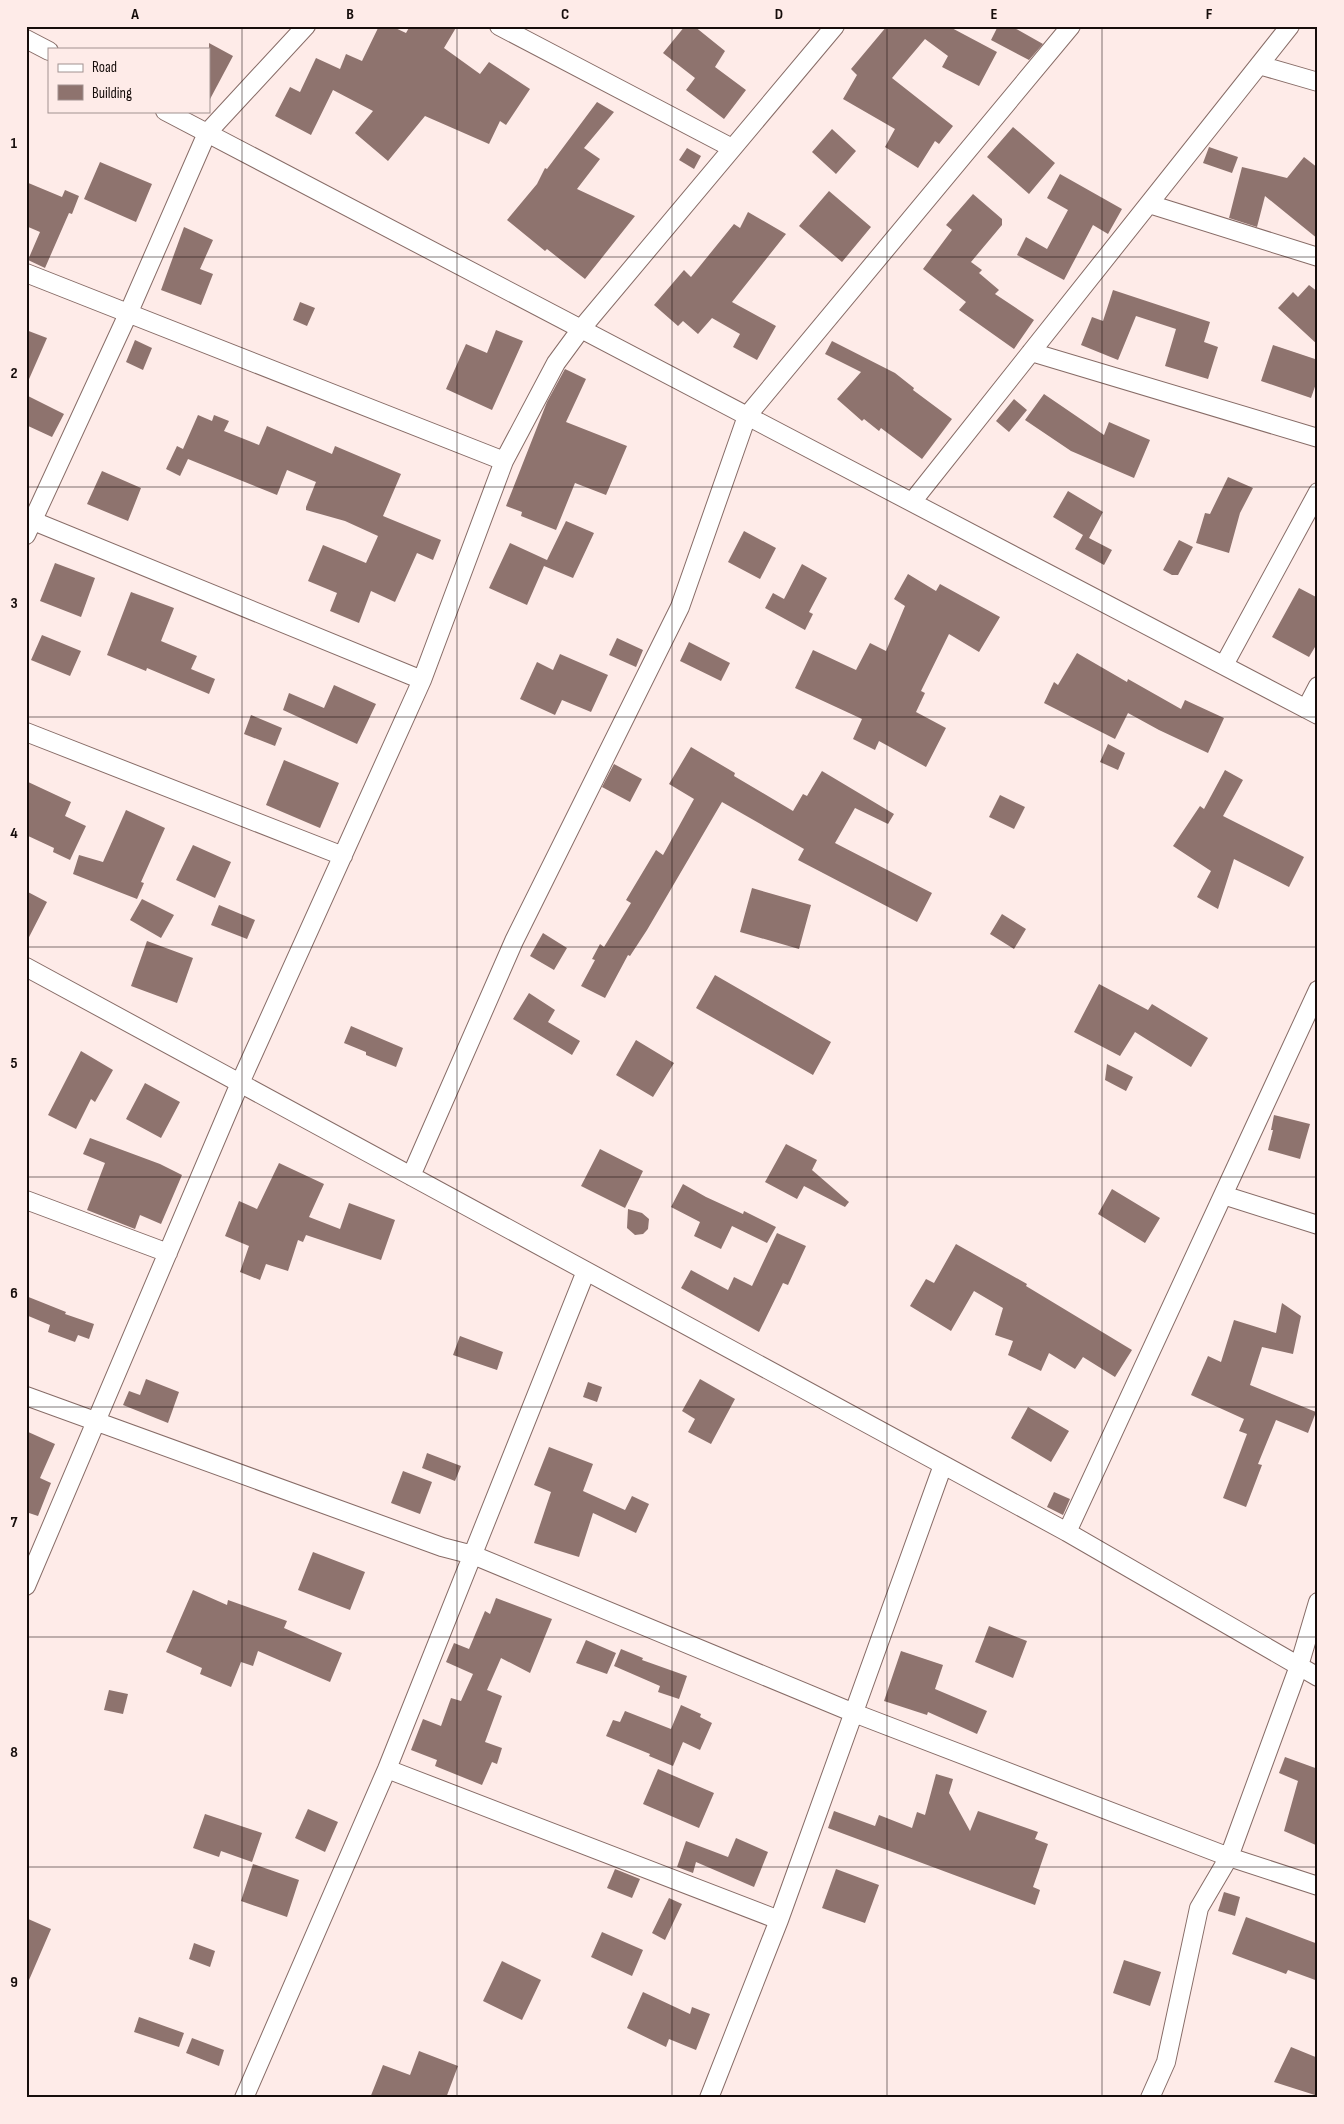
<svg xmlns="http://www.w3.org/2000/svg" width="1344" height="2124" viewBox="0 0 1344 2124" font-family="'Sofia Sans Condensed',sans-serif">
	<style>
		.building { fill: #8e736e }
		.lines { fill: none; stroke-linecap: round; stroke-linejoin: round }
		.minor-casing { stroke: #876c67; stroke-width: 20 }
		.minor { stroke: #fff; stroke-width: 18 }
		.grid { fill: none; stroke: #160d0b; stroke-width: 1; stroke-opacity: 0.55 }
		.neatline { fill: none; stroke: #160d0b; stroke-width: 2 }
		.grid-label { font-size: 16px; text-anchor: middle; font-weight: bold; fill: #160d0b }
	</style>
	<rect width="100%" height="100%" fill="#feebe8"/>
	<!-- building -->
	<path class="building" d="M379,26h12l15,7 4,-7h47l-13,22 36,26 9,-12 41,27 -24,36 -6,-4 -11,23 -64,-28 -37,45 -33,-28 18,-22 -40,-21 -22,45 -36,-19 15,-29 10,5 16,-34 24,11 6,-15 16,7z
		M685,26h9l31,25 -10,16 31,23 -22,29 -38,-29 9,-12 -32,-25z
		M887,26h61l49,26 -18,34 -37,-19 6,-11 -23,-17 -33,39 61,48 -14,18 -4,-3 -17,27 -33,-21 10,-18 -52,-30 14,-24 -6,-6z
		M998,26h13l32,18 -14,16 -38,-20z
		M209,43l24,13 -24,45z
		M597,102l17,10 -30,36 16,11 -23,30 58,27 -50,63 -38,-30 -2,2 -38,-31 30,-36 8,-16 2,1z
		M1013,127l42,36 -26,31 -42,-37z
		M832,129l24,22 -20,23 -24,-22z
		M1209,147l29,10 -6,16 -29,-10z
		M687,148l14,8 -7,13 -15,-9z
		M1304,157l14,11v71l-53,-43 -8,31 -28,-9 13,-51 45,11z
		M100,162l52,22 -16,38 -52,-23z
		M1060,174l62,35 -14,25 -15,-9 -29,55 -47,-25 9,-18 21,12 21,-39 -21,-12z
		M26,182l36,15 3,-7 14,6 -7,18 -3,-1 -24,55 -17,-8 12,-28 -14,-6z
		M829,191l42,36 -29,35 -43,-36z
		M973,194l29,25v6l-31,37 11,8 -3,3 20,17 -4,4 39,26 -20,29 -55,-39 7,-8 -43,-33 29,-39 -6,-5z
		M748,212l38,22 -54,68 44,24 -19,34 -24,-13 7,-13 -28,-16 -14,16 -15,-13 -5,5 -24,-21 30,-35 7,7 43,-53 6,4z
		M184,227l29,13 -13,29 13,5 -12,31 -40,-15z
		M1309,285l9,7v53l-40,-37 15,-16 5,5z
		M1113,290l97,32 -6,20 14,5 -10,32 -43,-13 11,-37 -40,-13 -18,44 -37,-15 11,-28 11,4z
		M300,302l15,6 -8,18 -14,-6z
		M26,330l21,8 -21,48z
		M496,330l27,11 -31,69 -46,-21 20,-45 21,9z
		M135,340l17,8 -9,22 -17,-8z
		M832,341l63,32 19,15 -1,2 39,29 -30,40 -41,-31 -2,3 -15,-12 -2,2 -25,-22 24,-27 -36,-18z
		M1273,345l45,15v18l-7,20 -50,-17z
		M565,369l21,10 -20,43 61,24 -21,49 -31,-12 -19,47 -35,-14 1,-4 -16,-6 41,-104z
		M1044,394l60,41 5,-13 41,18 -16,38 -63,-27 -46,-31z
		M26,395l38,19 -12,23 -26,-12z
		M1014,399l13,11 -18,22 -13,-11z
		M198,415l14,6 2,-6 15,6 -5,10 35,14 8,-19 65,28 3,-8 66,28 -18,42 58,24 -8,20 -16,-7 -22,49 -24,-11 -12,32 -29,-12 7,-18 -29,-12 15,-36 43,18 12,-27 -33,-15 -39,-11v-3l10,-25 -29,-12 -10,25 -89,-36 -8,17 -14,-7 11,-23 6,3z
		M102,471l39,17 -13,33 -41,-17z
		M1228,477l25,11 -13,25 -11,40 -33,-10 9,-30 5,1z
		M1068,491l35,21 -14,26 23,12 -8,15 -29,-16 8,-14 -30,-18z
		M566,521l28,12 -21,45 -29,-12 -17,39 -38,-17 21,-45 37,17z
		M744,531l32,17 -16,31 -32,-17z
		M1179,540l14,7 -15,28h-6l-9,-5z
		M55,563l40,15 -14,39 -41,-16z
		M802,564l25,14 -18,34 4,2 -8,16 -40,-22 8,-15 11,6z
		M908,574l28,17 4,-7 60,33 -21,35 -30,-18 -28,57 4,2 -9,19 30,16 -20,39 -47,-26 -4,9 -22,-11 9,-20 -67,-31 18,-38 43,20 14,-27 16,8 19,-45 -11,-7z
		M1299,588l19,10v44l-9,15 -37,-20z
		M131,592l43,16 -13,33 36,15 -6,13 24,10 -6,15 -62,-26 -1,3 -39,-16z
		M42,635l39,16 -11,25 -39,-16z
		M617,638l26,12 -7,17 -27,-12z
		M689,642l41,21 -9,18 -41,-20z
		M1077,653l50,29 1,-3 53,30 4,-9 39,18 -16,35 -49,-23 -31,-17 -13,26 -71,-36 10,-21 4,3z
		M560,654l48,21 -17,37 -29,-12 -7,15 -35,-16 17,-37 16,8z
		M334,685l42,19 -19,40 -74,-34 6,-17 35,15z
		M251,715l31,13 -7,18 -31,-12z
		M1108,744l17,9 -7,17 -18,-8z
		M691,747l44,26 -1,3 59,35 10,-17 4,2 15,-25 72,43 -6,10 -33,-16 -20,35 97,50 -15,29 -119,-62 6,-11 -82,-47 -75,128 -17,26 -2,-1 -23,43 -24,-12 14,-26 -3,-1 8,-15 4,3 27,-44 -5,-3 30,-50 7,5 31,-56 -25,-15z
		M284,760l55,23 -19,45 -54,-23z
		M614,764l28,15 -12,23 -28,-15z
		M1225,770l18,10 -20,36 81,41 -15,30 -55,-28 -16,50 -21,-12 14,-26 -38,-25 27,-40 4,3z
		M26,781l45,21 -6,14 21,10 -16,34 -17,-8 1,-4 -28,-13z
		M1000,795l25,12 -11,22 -25,-12z
		M126,810l39,18 -24,54 3,1 -7,16 -64,-25 6,-19 24,7z
		M193,845l38,17 -16,36 -39,-18z
		M752,888l59,17 -12,44 -59,-17z
		M26,891l21,11 -21,41z
		M142,899l32,16 -13,23 -31,-18z
		M219,905l36,15 -8,19 -36,-14z
		M1002,914l24,15 -12,20 -24,-15z
		M543,933l24,15 -13,22 -24,-14z
		M147,941l46,17 -16,45 -46,-17z
		M715,975l116,67 -18,33 -117,-67z
		M1099,984l49,26 4,-6 56,34 -17,29 -56,-35 -15,24 -46,-24z
		M529,993l26,17 -7,12 32,19 -8,14 -59,-36z
		M351,1026l52,22 -7,19 -30,-12v-3l-22,-9z
		M636,1040l38,23 -21,34 -37,-22z
		M81,1051l32,19 -18,32 -4,-3 -15,30 -28,-14z
		M1107,1064l26,13 -7,14 -21,-11z
		M145,1083l35,19 -19,36 -35,-19z
		M1274,1115l36,9 -10,35 -32,-9 5,-20h-2z
		M90,1138l70,26 22,11 -21,49 -21,-9 -5,14 -48,-19 18,-47 -22,-9z
		M786,1144l31,16 -5,10 37,32 -4,5 -41,-21 -7,13 -32,-17z
		M600,1149l43,22 -18,37 -44,-22z
		M279,1163l45,21 -15,33 31,12 9,-26 46,17 -14,40 -75,-25 -3,7 -5,-2 -10,31 -22,-7 -6,16 -20,-8 9,-26 -24,-10 14,-35 18,8z
		M683,1184l23,13 37,17 1,-3 32,16 -9,16 -35,-17 -11,23 -27,-13 6,-14 -29,-15z
		M1112,1189l48,29 -15,25 -47,-29z
		M628,1209l14,4 7,6 -1,10 -5,5 -8,1 -8,-7z
		M777,1233l29,13 -18,39 -5,-2 -24,49 -78,-44 10,-18 37,20 6,-13 18,9z
		M956,1244l71,40 -1,2 106,64 -17,27 -32,-20 -8,12 -26,-16 -8,18 -33,-16 5,-14 -18,-6 8,-27 -29,-17 -23,40 -41,-25 16,-27 8,4z
		M26,1296l40,16 -1,2 29,10 -5,15 -11,-4 -3,7 -27,-10 2,-7 -24,-10z
		M1282,1303l19,13 -8,38 -31,-7 -12,38 66,27 -8,21 -32,-13 -18,44 4,1 -16,42 -23,-9 24,-64 -8,-3 5,-12 -53,-24 17,-39 13,6 13,-42 42,13z
		M460,1336l43,16 -6,18 -44,-15z
		M146,1379l33,13 -11,31 -45,-18 6,-14 11,4z
		M700,1379l35,20 -24,45 -23,-12 7,-13 -13,-8z
		M588,1382l14,5 -5,15 -14,-5z
		M1028,1407l41,24 -18,31 -40,-24z
		M26,1431l29,13 -15,34 11,5 -13,33 -12,-4z
		M549,1447l44,17 -10,27 42,19 7,-14 17,8 -13,29 -43,-20 -14,44 -45,-14 17,-51 -17,-7z
		M427,1453l34,13 -6,15 -33,-13z
		M403,1471l29,11 -12,32 -29,-11z
		M1054,1492l16,7 -7,16 -16,-8z
		M313,1552l52,20 -15,38 -52,-20z
		M193,1590l34,15 1,-5 59,21 -3,7 58,25 -12,29 -72,-31 -5,15 -12,-4 -10,25 -31,-13 2,-6 -36,-16z
		M496,1598l56,21 -22,54 -29,-15 -14,32 15,6 -17,46 17,6 -5,16 -5,-2 -10,23 -47,-19 2,-6 -26,-10 12,-31 18,7 10,-28 10,3 12,-27 -27,-12 8,-19 15,6 16,-38 5,3z
		M989,1626l38,15 -14,37 -38,-16z
		M586,1640l30,13 -9,21 -31,-11z
		M621,1649l22,9 -1,2 45,16 -8,23 -21,-7 2,-6 -46,-20z
		M901,1651l42,14 -8,24 52,22 -10,23 -49,-22 -1,3 -43,-14z
		M109,1690l19,4 -5,20 -19,-4z
		M681,1705l20,9 -1,3 12,6 -12,27 -17,-8 -10,24 -24,-10 1,-2 -44,-18 7,-16 7,2 5,-11 46,18z
		M1285,1757l33,12v77l-34,-15 14,-50 -19,-8z
		M658,1769l56,24 -15,35 -56,-24z
		M936,1774l17,5 -4,14 21,38 8,-20 60,21 -3,7 13,5 -15,43 7,3 -5,15 -207,-77 6,-17 41,15 4,-11 33,13 5,-16 8,3z
		M308,1809l30,13 -13,30 -30,-14z
		M205,1814l57,19 -10,29 -31,-11 -2,6 -26,-9z
		M736,1838l32,14 -14,35 -58,-25 -3,11 -16,-6 9,-26 42,16z
		M253,1864l46,16 -12,37 -46,-16z
		M615,1869l25,10 -8,19 -25,-10z
		M836,1869l43,16 -14,38 -43,-15z
		M1224,1892l16,5 -5,19 -17,-5z
		M669,1898l13,6 -17,36 -13,-7z
		M1246,1917l72,27v37l-30,-11 -2,4 -54,-20z
		M26,1918l25,11 -25,58z
		M602,1932l41,18 -11,26 -41,-19z
		M194,1943l21,8 -5,16 -21,-8z
		M1124,1960l37,12 -11,34 -37,-13z
		M502,1961l39,19 -19,40 -39,-19z
		M643,1992l47,22 2,-7 18,7 -14,36 -27,-11 -3,8 -39,-19z
		M139,2017l45,16 -5,14 -45,-15z
		M192,2038l32,12 -5,16 -33,-13z
		M1291,2047l27,11v38l-44,-14z
		M419,2051l39,15 -12,32h-76l13,-33 27,10z"/>
	<g class="lines">
		<!-- minor casing -->
		<g class="minor-casing">
			<path id="minor" d="M499,26l233,122
				M26,39l23,12
				M1259,65l59,17
				M165,111l1153,604
				M1149,204l169,53
				M26,273l478,188
				M1031,352l287,86
				M912,502l378,-476
				M26,518l396,162
				M26,535l102,-221 79,-181 99,-107
				M1224,665l94,-173
				M1306,709l12,-23
				M26,732l317,124
				M26,967l1041,565
				M1318,990l-251,542 251,145
				M411,1176l103,-235 166,-334 67,-191 324,-390
				M1223,1195l95,30
				M26,1200l142,53
				M26,1396l416,151 31,8 381,158 375,144 70,-191 19,-64
				M26,1586l214,-503 182,-403 82,-219 52,-98 25,-34 254,-303
				M387,1769l392,151 164,-455
				M244,2098l143,-329 199,-498
				M709,2098l70,-178
				M1150,2098l16,-36 33,-154 30,-51 89,29"/>
		</g>
		<!-- minor -->
		<use href="#minor" class="minor"/>
	</g>
	<!-- grid -->
	<path class="grid" d="M242,26v2072M457,26v2072M672,26v2072M887,26v2072M1102,26v2072M26,257h1292M26,487h1292M26,717h1292M26,947h1292M26,1177h1292M26,1407h1292M26,1637h1292M26,1867h1292"/>
	<!-- border -->
	<rect width="1344" height="2124" fill="none" stroke="#feebe8" stroke-width="55"/>
	<!-- legend -->
	<rect x="48" y="48" width="162" height="65" fill="#feebe8" stroke="#a19290"/>
	<rect x="58" y="64" width="25" height="8" fill="#ffffff" stroke="#a19290"/>
	<text x="92" y="72" font-size="15" fill="#160d0b">Road</text>
	<rect x="58" y="85" width="25" height="15" fill="#8e736e" stroke="#a19290"/>
	<text x="92" y="98" font-size="15" fill="#160d0b">Building</text>
	<rect x="28" y="28" width="1288" height="2068" class="neatline"/>
	<g class="grid-label">
		<text x="135" y="19">A</text>
		<text x="350" y="19">B</text>
		<text x="565" y="19">C</text>
		<text x="779" y="19">D</text>
		<text x="994" y="19">E</text>
		<text x="1209" y="19">F</text>
		<text x="14" y="148">1</text>
		<text x="14" y="378">2</text>
		<text x="14" y="608">3</text>
		<text x="14" y="838">4</text>
		<text x="14" y="1068">5</text>
		<text x="14" y="1298">6</text>
		<text x="14" y="1527">7</text>
		<text x="14" y="1757">8</text>
		<text x="14" y="1987">9</text>
	</g>
</svg>
